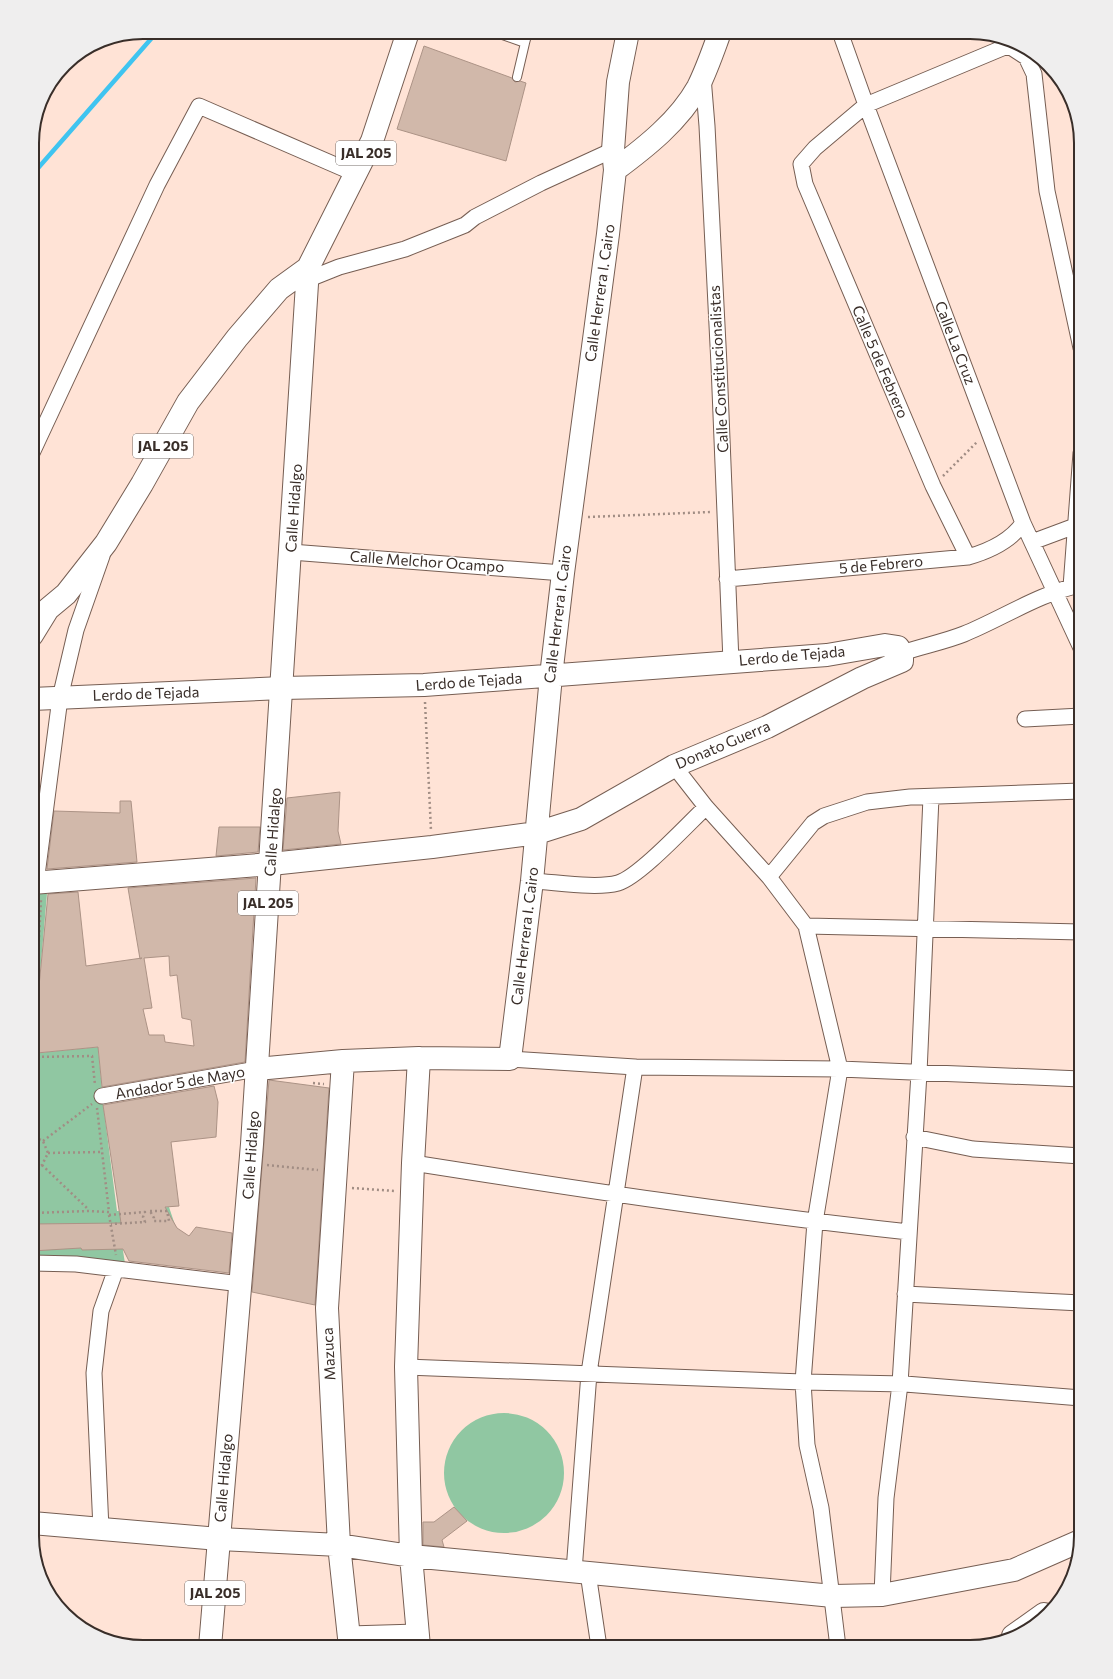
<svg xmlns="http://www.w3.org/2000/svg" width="1113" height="1679" viewBox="0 0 1113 1679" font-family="Commissioner,sans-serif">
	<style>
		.green { fill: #90c7a2 }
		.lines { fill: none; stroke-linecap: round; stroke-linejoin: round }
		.stream { stroke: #3fc4f0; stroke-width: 4.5 }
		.building { fill: #d1b8aa; stroke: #ac9386; fill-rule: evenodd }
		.lane-casing { stroke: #765e53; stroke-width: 10 }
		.street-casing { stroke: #765e53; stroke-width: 17 }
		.secondary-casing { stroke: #765e53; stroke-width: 24 }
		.primary-casing { stroke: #765e53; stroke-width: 24 }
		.path { stroke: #a18d84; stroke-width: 2.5; stroke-dasharray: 2 3; stroke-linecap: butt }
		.lane { stroke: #fff; stroke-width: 8 }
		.street { stroke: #fff; stroke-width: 15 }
		.secondary { stroke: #fff; stroke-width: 22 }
		.primary { stroke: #fff; stroke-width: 22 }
		.labels { text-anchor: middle; stroke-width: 3; stroke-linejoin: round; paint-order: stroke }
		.shield { fill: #fff; stroke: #746d69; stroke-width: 1 }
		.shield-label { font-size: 14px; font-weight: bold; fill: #392e29 }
		.street-label { font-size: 15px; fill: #392e29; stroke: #fff }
		.rim { fill: none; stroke: #392e29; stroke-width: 2 }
	</style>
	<rect width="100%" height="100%" fill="#ffe3d6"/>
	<!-- green -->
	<path class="green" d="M48,882l-9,104 -2,67 61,-6 4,42 155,-12 -154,26 14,108 52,-4 6,18h-56l7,45 -94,-6v-381z
		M444 1473a60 60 0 1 1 120 0a60 60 0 1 1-120 0Z
		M418,1638l1,9h-69v-7z"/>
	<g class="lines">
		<!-- stream -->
		<path class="stream" d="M32,175l125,-143"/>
	</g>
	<!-- building -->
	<path class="building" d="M424,46l88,32 3,4 5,-1 6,2 -20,78 -109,-32z
		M340,792l-2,39 3,13 -58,6 4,-52z
		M120,801h11l6,61 -90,7 7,-58 66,2z
		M219,827h41l-2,25 -42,4z
		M256,878l-11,184 -143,25 -4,-40 -61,6 2,-67 9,-92 30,-2 8,74 56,-8 -2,1 -12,-71zM169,956l1,20 7,-1 5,43 9,2 3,26 -29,-4 -1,-7h-15l-6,-26 9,-1 -8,-50z
		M269,1080l60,8 -14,217 -63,-13z
		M214,1086l4,16 -2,35 -45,5 8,64 -14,1 12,21 12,8 7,-9 36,6 -3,40 -100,-12 -6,-12 -41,1 -1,-2 -49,3v-27l89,-1 -18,-118z
		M454,1507l13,14 -25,19 2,7 -21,-2v-23h11z"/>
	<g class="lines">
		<!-- lane casing -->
		<g class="lane-casing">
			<path id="lane" d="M494,32l31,11 3,-11
				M517,77l8,-34"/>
		</g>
		<!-- street casing -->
		<g class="street-casing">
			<path id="street" d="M840,32l26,73 157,418 58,125
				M1004,41l5,5 17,11 8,17 13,117 34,157
				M703,77l4,49 12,239 12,297
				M309,279l30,-12 66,-18 60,-24 10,-8 66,-34 72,-33
				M32,453l125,-268 42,-79 157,68
				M1032,542l43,-16
				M291,552l272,21
				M968,557l-35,-71 -128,-302 -4,-20 14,-16 51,-43 146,-61
				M727,579l241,-22c21,-6 42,-15 55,-34
				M1071,587l10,-134
				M902,653c20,-7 42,-11 62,-19 37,-15 78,-42 117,-49
				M1025,719l56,-3
				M674,766l32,41 63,70 37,49 34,143 -25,153 -12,160 4,63 14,63 17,139
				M769,877l44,-54 11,-7 43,-14 43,-5 171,-6
				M532,881c23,1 64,8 86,2 21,-6 69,-58 88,-76
				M36,883l24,-185 16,-68 26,-74
				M806,926l275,6
				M510,1059l125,8 205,2 241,10
				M102,1096l155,-27
				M914,1137l59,12 108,7
				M413,1163c165,26 330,51 496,69
				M32,1263l44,1 165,20
				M905,1294l176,9
				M406,1367l397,15 102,2 176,14
				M101,1529l-7,-156 7,-62 15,-42
				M574,1571l15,-198 46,-306
				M588,1573l11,74
				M882,1595l4,-97 14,-114 19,-311 12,-276
				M349,1634l68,-2"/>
		</g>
		<!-- secondary casing -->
		<g class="secondary-casing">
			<path id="secondary" d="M615,170c31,-23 64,-49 83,-83 9,-18 15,-36 22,-55
				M32,883l239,-19 161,-17 105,-14 44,-14 93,-53 93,-39 95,-49 40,-17v-8l-4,-6 -13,-2 -58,10 -403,30 -142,3 -250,11
				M343,1061l-16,247 12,237 11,102
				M257,1069l86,-8 76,-3 91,1 22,-178 19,-205 12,-103 45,-339 7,-64 -2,-20 5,-68 10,-50
				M32,1523l187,16 120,6 72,11 422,40 49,-1 132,-25 66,-29
				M1013,1636l31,-22
				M419,1647l-8,-91 -5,-189 7,-204 6,-105"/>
		</g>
		<!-- primary casing -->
		<g class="primary-casing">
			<path id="primary" d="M32,635l16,-26 18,-15 40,-51 36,-59 46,-82 49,-64 42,-49 29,-21 64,-127 36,-109
				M210,1647l42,-503 56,-876"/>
		</g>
		<!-- path -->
		<path class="path" d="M943,476l35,-35
			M588,517l123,-5
			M425,702l6,129
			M32,944h6
			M32,1057l60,-1 3,29
			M33,1057l8,-158
			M313,1083l11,1
			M43,1141l49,-37
			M48,1153l53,-1
			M42,1165l47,45
			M267,1165l51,5
			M32,1170l10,-5 6,-12 -5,-12 -11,-5
			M32,1186l3,27
			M352,1188l43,3
			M150,1211h17l2,10h-15v-3z
			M32,1213l57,-2 20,1 -12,-104
			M109,1215l36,-3 -2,5 2,5 -34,2
			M109,1215l7,40"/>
		<!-- lane -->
		<use href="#lane" class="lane"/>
		<!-- street -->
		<use href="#street" class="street"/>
		<!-- secondary -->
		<use href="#secondary" class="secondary"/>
		<!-- primary -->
		<use href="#primary" class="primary"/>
	</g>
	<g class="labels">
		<!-- shield labels -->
		<g class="shield">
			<rect x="336" y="141" width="60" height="24" rx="3"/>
			<rect x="133" y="434" width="60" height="24" rx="3"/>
			<rect x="238" y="891" width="60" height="24" rx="3"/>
			<rect x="185" y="1581" width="60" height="24" rx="3"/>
		</g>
		<g class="shield-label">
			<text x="366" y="158">JAL 205</text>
			<text x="163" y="451">JAL 205</text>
			<text x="268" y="908">JAL 205</text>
			<text x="215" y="1598">JAL 205</text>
		</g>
		<!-- street labels -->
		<g class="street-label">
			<text transform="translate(600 293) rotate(-82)" y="5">Calle Herrera I. Cairo</text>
			<text transform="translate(955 343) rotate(69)" y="5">Calle La Cruz</text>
			<text transform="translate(880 362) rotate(67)" y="5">Calle 5 de Febrero</text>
			<text transform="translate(719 369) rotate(-93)" y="5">Calle Constitucionalistas</text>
			<text transform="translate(294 508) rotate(-86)" y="5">Calle Hidalgo</text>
			<text transform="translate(427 562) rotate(4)" y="5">Calle Melchor Ocampo</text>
			<text transform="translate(881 565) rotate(-5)" y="5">5 de Febrero</text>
			<text transform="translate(558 614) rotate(-83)" y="5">Calle Herrera I. Cairo</text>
			<text transform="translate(792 656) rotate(-5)" y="5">Lerdo de Tejada</text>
			<text transform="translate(469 682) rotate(-4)" y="5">Lerdo de Tejada</text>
			<text transform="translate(146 694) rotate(-2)" y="5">Lerdo de Tejada</text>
			<text transform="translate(723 745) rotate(-23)" y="5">Donato Guerra</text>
			<text transform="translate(273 832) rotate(-86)" y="5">Calle Hidalgo</text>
			<text transform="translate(525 936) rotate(-83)" y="5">Calle Herrera I. Cairo</text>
			<text transform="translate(180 1083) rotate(-10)" y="5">Andador 5 de Mayo</text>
			<text transform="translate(251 1155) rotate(-86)" y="5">Calle Hidalgo</text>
			<text transform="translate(329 1354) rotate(-93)" y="5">Mazuca</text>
			<text transform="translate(224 1478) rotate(-85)" y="5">Calle Hidalgo</text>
		</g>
	</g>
	<!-- crop -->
	<path d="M0 0H1113V1679H0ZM143 39H970A104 104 0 0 1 1074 143V1536A104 104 0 0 1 970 1640H143A104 104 0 0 1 39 1536V143A104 104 0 0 1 143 39Z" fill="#efeeee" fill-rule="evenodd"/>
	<path class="rim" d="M143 39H970A104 104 0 0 1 1074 143V1536A104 104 0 0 1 970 1640H143A104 104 0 0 1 39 1536V143A104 104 0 0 1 143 39Z"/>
</svg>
